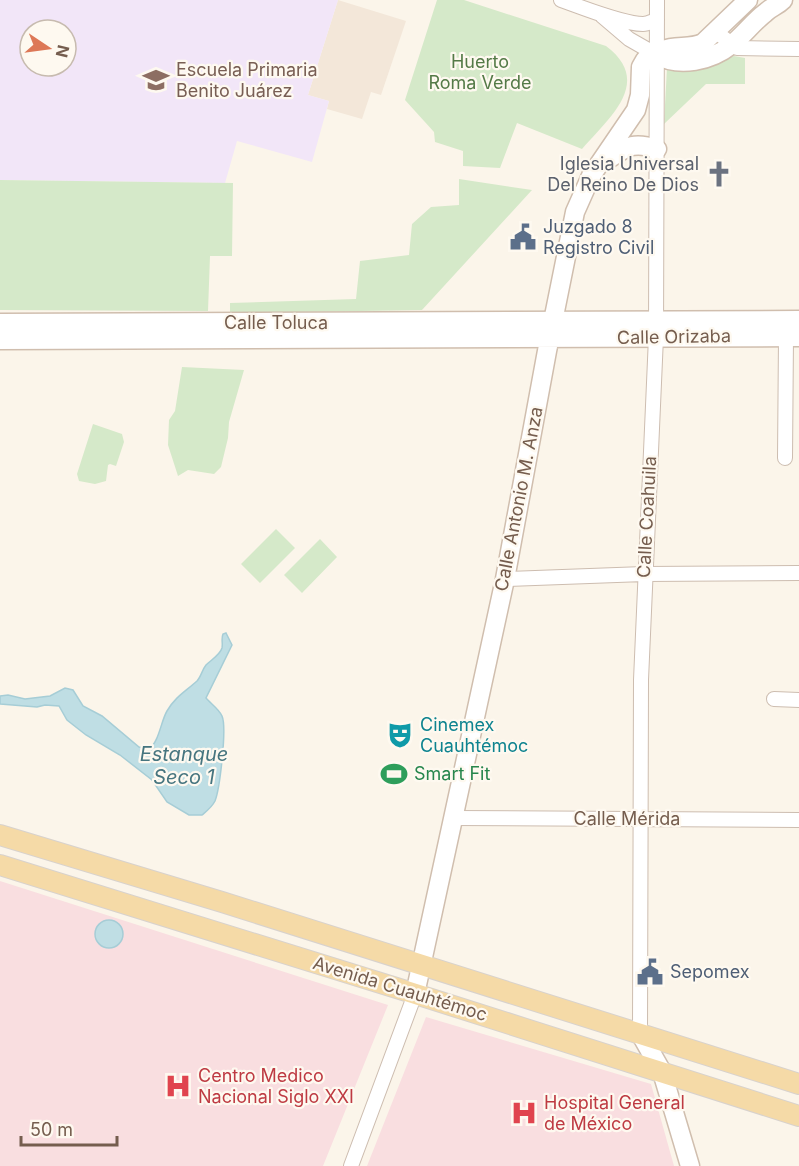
<svg xmlns="http://www.w3.org/2000/svg" width="799" height="1166" viewBox="0 0 799 1166" font-family="Inter,sans-serif">
	<style>
		.residential { fill: #f3e7d9 }
		.education { fill: #f2e6f8; fill-rule: evenodd }
		.medical { fill: #f9dee0 }
		.green { fill: #d5e9c9 }
		.water { fill: #bfdee4; stroke: #a6cdd6; stroke-width: 1.5 }
		.lines { fill: none; stroke-linecap: round; stroke-linejoin: round }
		.street-casing { stroke: #cdbdb0; stroke-width: 16 }
		.secondary-casing { stroke: #d0beae; stroke-width: 21 }
		.primary-casing { stroke: #d8d2cd; stroke-width: 22 }
		.street { stroke: #fff; stroke-width: 14 }
		.secondary { stroke: #fff; stroke-width: 18 }
		.primary { stroke: #f5daa7; stroke-width: 20 }
		.labels { text-anchor: middle; stroke-width: 4.5; stroke-linejoin: round; paint-order: stroke }
		.park-label { font-size: 18px; fill: #547a47; stroke: #fef9f0 }
		.education-label { font-size: 18px; fill: #785e54; stroke: #fef9f0; text-anchor: start }
		.worship-label { font-size: 18px; fill: #5b616d; stroke: #fef9f0; text-anchor: end }
		.service-label { font-size: 18px; fill: #4e5e75; stroke: #fef9f0; text-anchor: start }
		.street-label { font-size: 18px; fill: #755d4e; stroke: #fef9f0 }
		.culture-label { font-size: 18px; fill: #0d838f; stroke: #fef9f0; text-anchor: start }
		.leisure-label { font-size: 18px; fill: #27864d; stroke: #fef9f0; text-anchor: start }
		.health-label { font-size: 18px; fill: #be3a42; stroke: #fef9f0; text-anchor: start }
		.water-label { font-size: 20px; font-style: italic; fill: #46757f; stroke: #fef9f0 }
	</style>
	<rect width="100%" height="100%" fill="#fbf5ea"/>
	<!-- residential -->
	<path class="residential" d="M338,0l68,21 -25,74 -10,-3 -9,27 -35,-10 2,-8 -21,-6z"/>
	<!-- education -->
	<path class="education" d="M0,0h338l-30,95 21,6 -17,61 -75,-21 -12,42 -225,-3zM30,30h36v36h-36z"/>
	<!-- medical -->
	<path class="medical" d="M0,881l388,124 -65,161h-323z
		M426,1017l225,67 23,82h-307z"/>
	<!-- green -->
	<path class="green" d="M437,0h27l142,46c48,36 3,72 -24,103l-65,-26 -17,45 -37,-2v-15l-28,-9 -1,-10 -29,-32z
		M734,56l11,2v26h-39l-42,40 3,-56 25,-1z
		M459,179l73,11 -110,120 -192,3v-10l126,-4 4,-38 49,-6 3,-31 19,-17 28,-2z
		M0,180l233,3 -1,73h-22l-2,55 -208,-1z
		M182,367l62,3 -15,52 -1,16 -7,29 -7,7 -26,-4 -10,6 -10,-31 1,-25 6,-9z
		M93,424l29,10 2,8 -8,24 -6,-2 -2,1 -2,16 -11,3 -16,-3 -2,-7z
		M276,529l19,19 -35,35 -19,-19z
		M320,539l17,18 -35,36 -18,-18z"/>
	<!-- water -->
	<path class="water" d="M226,633l6,12 -26,53c4,5 13,11 16,18 5,11 -2,72 -7,85 -3,6 -7,9 -13,14h-13l-22,-13 -15,-22 -32,-25 -34,-20 -19,-15 -8,-14 -14,-1 -8,2 -37,-3v-8l8,-1 17,4 25,-3 15,-8 8,2 10,16 19,10 37,31 10,2c10,-7 12,-28 18,-38 8,-14 19,-20 30,-30 4,-4 5,-11 9,-16 5,-5 14,-10 16,-17 1,-5 -1,-9 1,-14z
		M95 934a14 14 0 1 1 28 0a14 14 0 1 1-28 0Z"/>
	<g class="lines">
		<!-- street casing -->
		<g class="street-casing">
			<path id="street" d="M561,0c20,7 62,24 82,24 5,0 10,-3 14,-4
				M602,16l27,23 28,16
				M716,32l21,16 62,1
				M785,458l1,-121
				M505,579l139,-5 155,-1
				M774,699l25,1
				M454,818l345,2
				M640,1033l1,-353 15,-343 1,-337
				M351,1166l64,-172"/>
		</g>
		<!-- secondary casing -->
		<g class="secondary-casing">
			<path id="secondary" d="M657,55c22,13 54,6 74,-10 12,-9 22,-23 34,-32 6,-6 12,-7 18,-13
				M607,160c20,-13 25,-19 50,-11
				M0,323l799,-3
				M0,340l799,-3
				M415,994l90,-415 42,-228 28,-139 16,-36 45,-66 4,-15 1,-28 4,-7c7,-3 12,-7 18,-10 12,-5 28,-1 40,-7l45,-43
				M640,1033l22,39 28,94"/>
		</g>
		<!-- primary casing -->
		<g class="primary-casing">
			<path id="primary" d="M0,835l222,67 577,182
				M0,865l403,125 396,126"/>
		</g>
		<!-- street -->
		<use href="#street" class="street"/>
		<!-- secondary -->
		<use href="#secondary" class="secondary"/>
		<!-- primary -->
		<use href="#primary" class="primary"/>
	</g>
	<!-- icons -->
	<defs>
		<g id="school-bare" transform="scale(2.07)"><path d="M0-5L7-2L0 1L-7-2ZM-4 1L0 2.5L4 1V4Q0 6-4 4Z" fill="#8d6e63" stroke="#fef9f0" stroke-width="2.5" paint-order="stroke"/></g>
		<g id="church-bare" transform="scale(2.07)"><path d="M-1.2-6h2.4v3.5h3.3v2.4h-3.3V6h-2.4V-.1h-3.3v-2.4h3.3Z" fill="#6b7280" stroke="#fef9f0" stroke-width="2.5" paint-order="stroke"/></g>
		<g id="civic-bare" transform="scale(2.07)"><path d="M-.6-6.5H3V-4.5H.6V-3L4-1V1h2V6H-6V1h2V-1L-.6-3ZM-1.2 2.5V6h2.4V2.5Z" fill="#5c6f8a" stroke="#fef9f0" stroke-width="2.5" paint-order="stroke"/></g>
		<g id="theatre-bare" transform="scale(2.07)"><path d="M-5-5.5Q0-4 5-5.5V0Q5 5 0 6Q-5 5-5 0ZM-3.3-2.5H-1v1.5H-3.3ZM1-2.5H3.3v1.5H1ZM-2.8 1Q0 5.5 2.8 1Z" fill="#0f9aa8" stroke="#fef9f0" stroke-width="2.5" paint-order="stroke"/></g>
		<g id="stadium-bare" transform="scale(2.07)"><path d="M0-5a6.5 5 0 1 0 0 10a6.5 5 0 1 0 0-10ZM-3.5-1.8h7v3.6h-7Z" fill="#2e9e5b" stroke="#fef9f0" stroke-width="2.5" paint-order="stroke"/></g>
		<g id="hospital-bare" transform="scale(2.07)"><path d="M-5-5h3v3.5h4V-5h3V5h-3V1.5h-4V5h-3Z" fill="#e0444e" stroke="#fef9f0" stroke-width="2.5" paint-order="stroke"/></g>
	</defs>
	<g fill-rule="evenodd">
		<use href="#school-bare" x="156" y="80"/>
		<use href="#church-bare" x="719" y="174"/>
		<use href="#civic-bare" x="523" y="237"/>
		<use href="#theatre-bare" x="400" y="735"/>
		<use href="#stadium-bare" x="394" y="774"/>
		<use href="#civic-bare" x="650" y="972"/>
		<use href="#hospital-bare" x="178" y="1086"/>
		<use href="#hospital-bare" x="524" y="1113"/>
	</g>
	<g class="labels">
		<!-- park labels -->
		<g class="park-label">
			<text x="480" y="68">Huerto<tspan x="480" dy="21">Roma Verde</tspan></text>
		</g>
		<!-- education labels -->
		<g class="education-label">
			<text x="176" y="76">Escuela Primaria<tspan x="176" dy="21">Benito Juárez</tspan></text>
		</g>
		<!-- worship labels -->
		<g class="worship-label">
			<text x="699" y="170">Iglesia Universal<tspan x="699" dy="21">Del Reino De Dios</tspan></text>
		</g>
		<!-- service labels -->
		<g class="service-label">
			<text x="543" y="233">Juzgado 8<tspan x="543" dy="21">Registro Civil</tspan></text>
			<text x="670" y="978">Sepomex</text>
		</g>
		<!-- street labels -->
		<g class="street-label">
			<text x="276" y="329">Calle Toluca</text>
			<text transform="translate(674 337) rotate(-1)" y="6">Calle Orizaba</text>
			<text transform="translate(519 499) rotate(-79)" y="6">Calle Antonio M. Anza</text>
			<text transform="translate(647 517) rotate(-87)" y="6">Calle Coahuila</text>
			<text x="627" y="825">Calle Mérida</text>
			<text transform="translate(400 989) rotate(17)" y="6">Avenida Cuauhtémoc</text>
		</g>
		<!-- culture labels -->
		<g class="culture-label">
			<text x="420" y="731">Cinemex<tspan x="420" dy="21">Cuauhtémoc</tspan></text>
		</g>
		<!-- leisure labels -->
		<g class="leisure-label">
			<text x="414" y="780">Smart Fit</text>
		</g>
		<!-- health labels -->
		<g class="health-label">
			<text x="198" y="1082">Centro Medico<tspan x="198" dy="21">Nacional Siglo XXI</tspan></text>
			<text x="544" y="1109">Hospital General<tspan x="544" dy="21">de México</tspan></text>
		</g>
		<!-- water labels -->
		<g class="water-label">
			<text x="184" y="761">Estanque<tspan x="184" dy="23">Seco 1</tspan></text>
		</g>
	</g>
	<!-- north arrow -->
	<g transform="translate(48 48) rotate(103)"><circle r="28" fill="#fef9f0" stroke="#c7bbaf" stroke-width="1.5"/>
	<path d="M0-4.5L10 22L0 15L-10 22Z" fill="#dd7857"/>
	<text y="-9" font-size="16" font-weight="bold" text-anchor="middle" fill="#755d4e">N</text>
	</g>
	<!-- scale -->
	<path d="M21 1136v9h96v-9" fill="none" stroke="#755d4e" stroke-width="3"/>
	<text x="30" y="1136" font-size="18" fill="#755d4e" stroke="#fef9f0" stroke-width="4.5" paint-order="stroke">50 m</text>
</svg>
